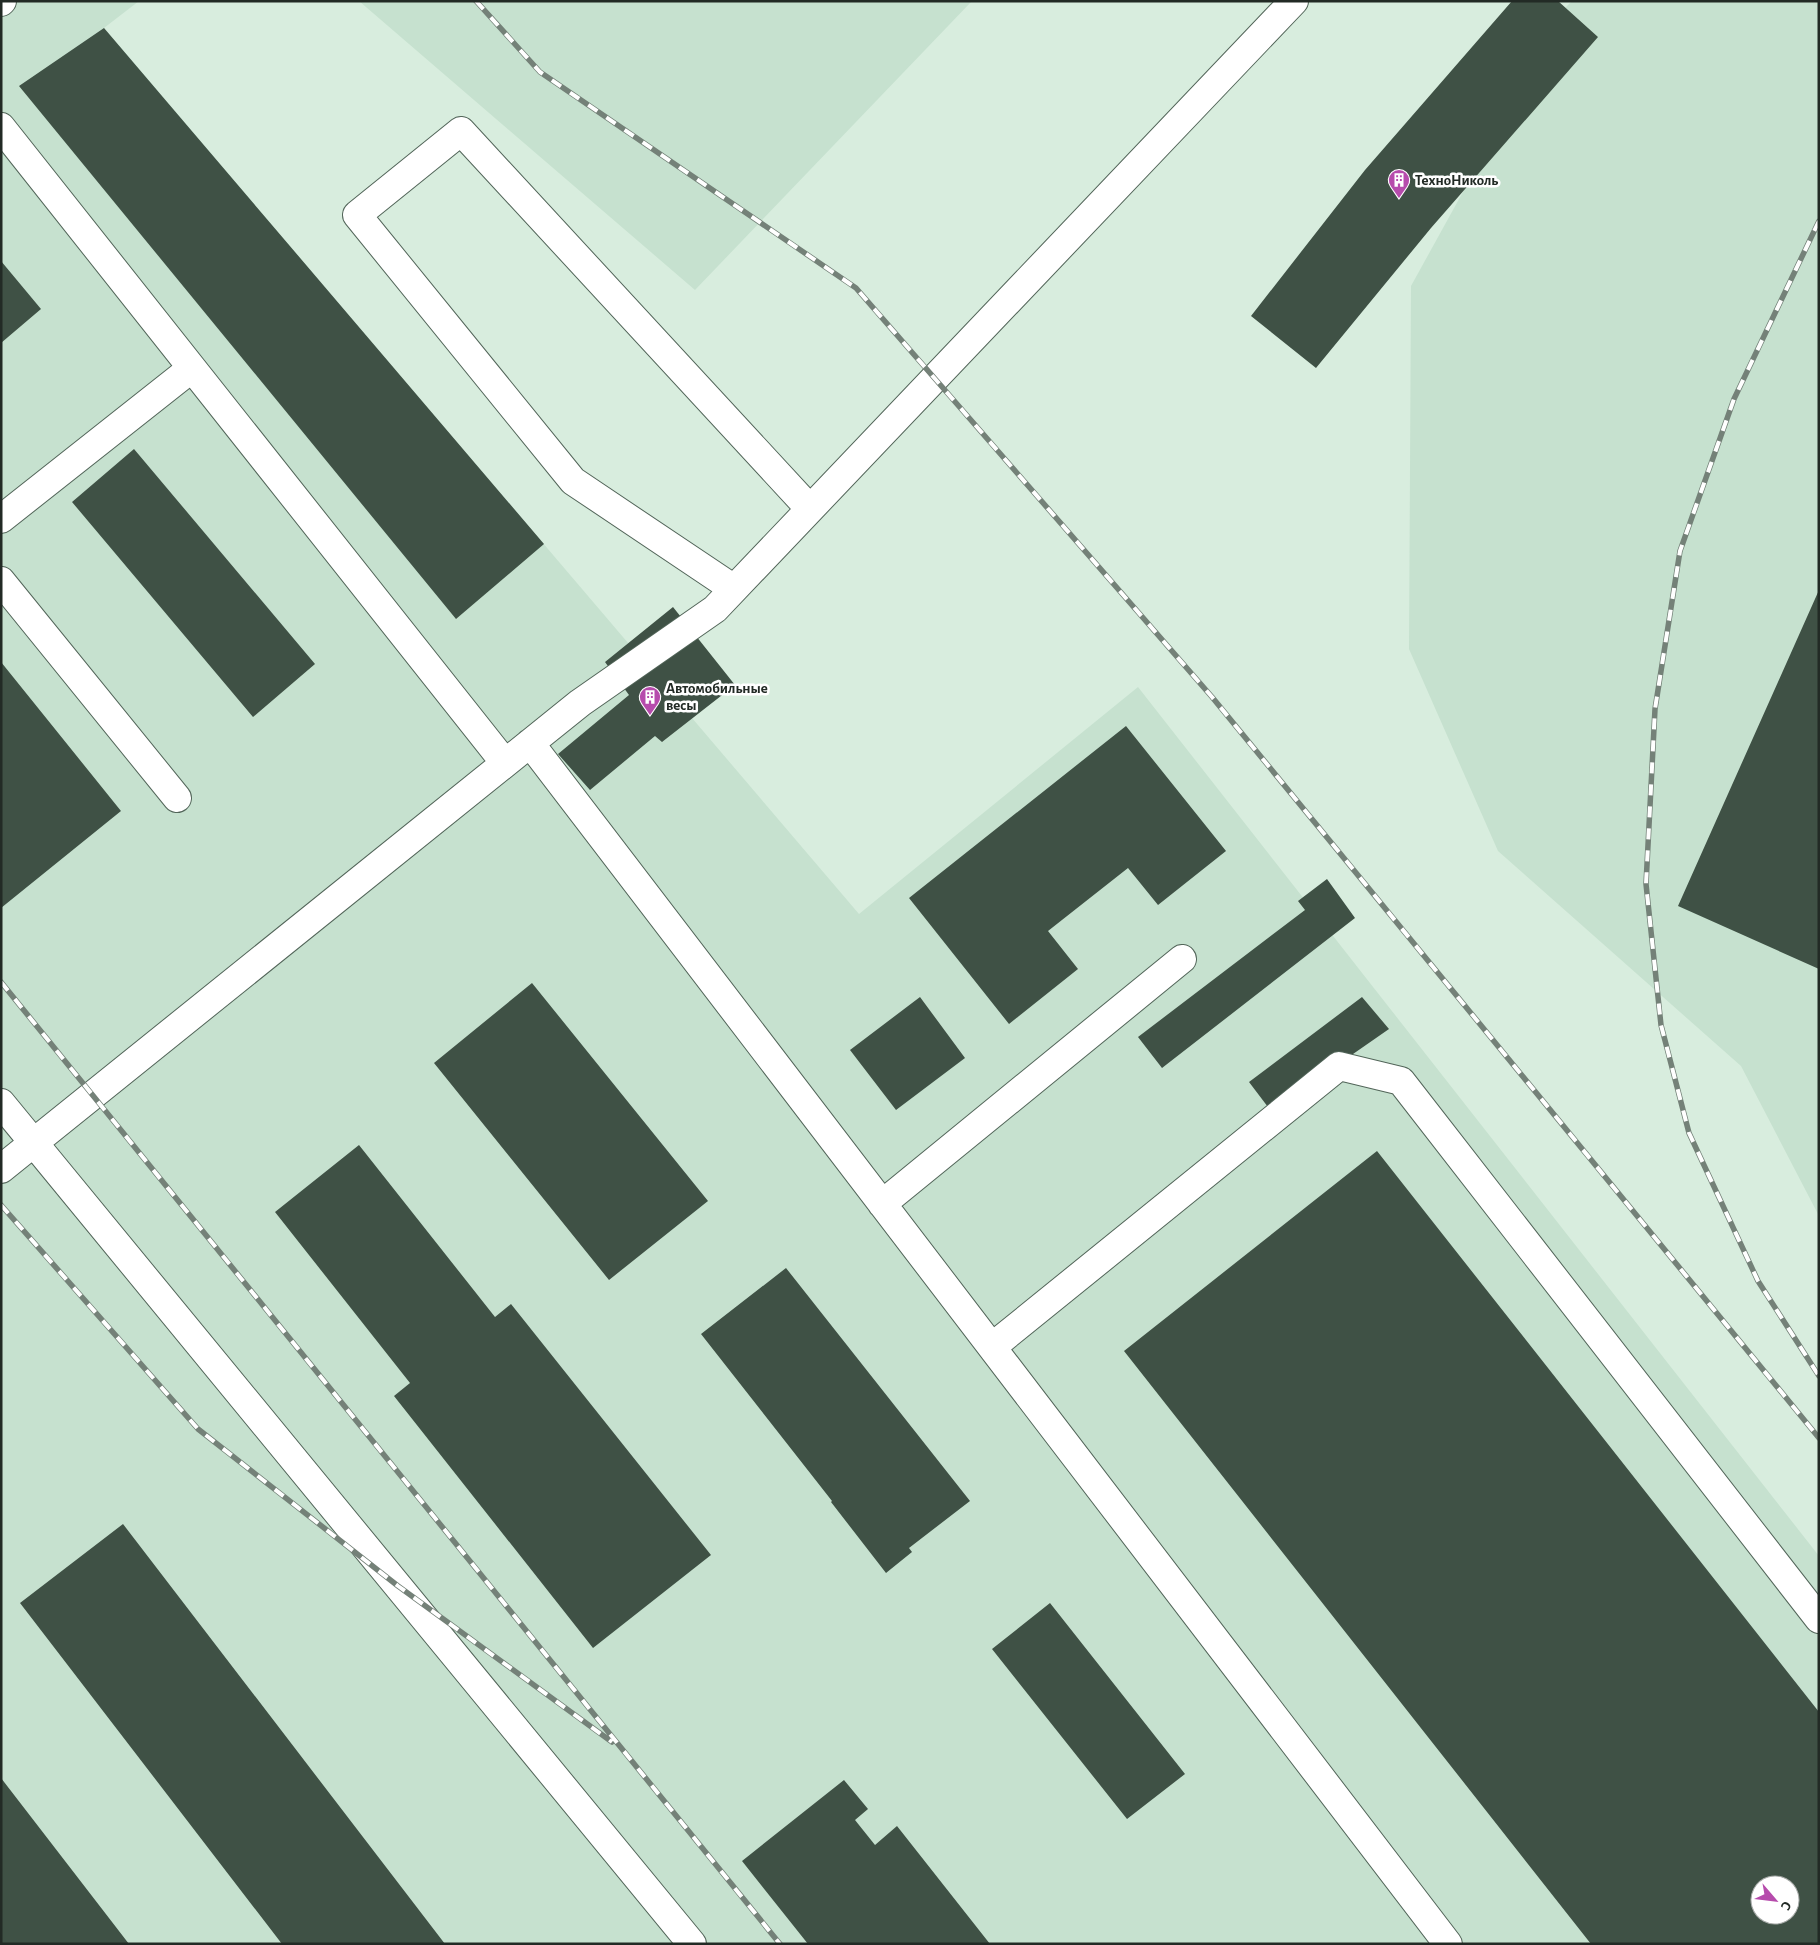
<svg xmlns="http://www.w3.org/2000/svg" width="1820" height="1945" viewBox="0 0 1820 1945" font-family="'Alegreya Sans',sans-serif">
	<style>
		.built { fill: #c6e1cf; fill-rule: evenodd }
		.building { fill: #3f5145; fill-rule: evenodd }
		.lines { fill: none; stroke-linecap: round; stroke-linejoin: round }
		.minor-casing { stroke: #526559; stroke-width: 30 }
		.minor { stroke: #fff; stroke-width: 28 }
		.rail-casing { stroke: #748178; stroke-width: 5.5 }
		.rail { stroke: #fff; stroke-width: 4; stroke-dasharray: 11; stroke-linecap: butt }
		.labels { text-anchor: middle; stroke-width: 5; stroke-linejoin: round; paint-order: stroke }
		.poi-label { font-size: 15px; font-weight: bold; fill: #222a25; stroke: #fff; text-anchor: start }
	</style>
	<rect width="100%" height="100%" fill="#d8edde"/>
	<!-- built -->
	<path class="built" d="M1,1h138l-35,27 755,886 279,-227 681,869v388h-1818zM1760,1885h30v30h-30z
		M359,1h613l-277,289z
		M1572,1h247v1215l-78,-150 -243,-215 -89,-202 2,-363 153,-277z"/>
	<!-- building -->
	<path class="building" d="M1512,1h46l40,36 -167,191 -115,140 -65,-52 114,-146z
		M104,28l440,516 -88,75 -437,-533z
		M1,261l40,48 -40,34z
		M134,449l181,215 -62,53 -181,-215z
		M1819,590v379l-141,-63z
		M673,607l62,78 -73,57 -7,-6 -65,54 -32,-36 71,-59 -24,-33z
		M1,662l120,149 -120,97z
		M1126,726l100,125 -68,54 -30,-37 -80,63 30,38 -69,55 -100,-126z
		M1327,879l28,39 -193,150 -24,-31 167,-127 -7,-9z
		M532,983l176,218 -99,79 -175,-217z
		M920,997l45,61 -69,52 -46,-60z
		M1362,997l27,32 -118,82 -22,-29z
		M359,1145l136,172 16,-13 200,251 -118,93 -199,-252 16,-13 -135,-171z
		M1377,1151l442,561v232h-228l-467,-593zM1760,1885h30v30h-30z
		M786,1268l184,233 -61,47 3,4 -26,21 -55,-71 1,-1 -131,-167z
		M123,1524l322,420h-163l-262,-341z
		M1050,1603l135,171 -58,45 -135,-170z
		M1,1778l128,166h-128z
		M844,1780l24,29 -13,11 20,25 22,-19 93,118h-182l-66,-83z"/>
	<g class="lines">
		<!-- minor casing -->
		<g class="minor-casing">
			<path id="minor" d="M1,2l1,-1
				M1,127l504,636
				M1,519l191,-151
				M1,581l176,217
				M734,589l-161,-108 -216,-266 104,-84 349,378
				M530,743l918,1201
				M1,1103l691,841
				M1,1169l579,-466 135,-94 579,-608
				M882,1204l300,-245
				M992,1347l347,-281 62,15 418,538"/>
		</g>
		<!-- minor -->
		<use href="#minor" class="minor"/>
		<!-- rail casing -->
		<g class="rail-casing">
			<path id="rail" d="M476,1l64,71 316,216 356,409 607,741
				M1819,221l-85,178 -54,152 -25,158 -9,175 15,141 28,108 69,148 61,95
				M1,982l779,962
				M1,1205l197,224 200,157 214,156"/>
		</g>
		<!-- rail -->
		<use href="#rail" class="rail"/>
	</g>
	<!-- icons -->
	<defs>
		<g id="building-pin" transform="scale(1.125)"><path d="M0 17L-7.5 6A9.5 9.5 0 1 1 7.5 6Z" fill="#b64bac" stroke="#fff"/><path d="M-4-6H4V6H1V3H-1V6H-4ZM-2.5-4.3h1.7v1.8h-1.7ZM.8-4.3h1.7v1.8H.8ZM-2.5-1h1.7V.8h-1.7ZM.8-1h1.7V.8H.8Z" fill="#fff"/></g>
	</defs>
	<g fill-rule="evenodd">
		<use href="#building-pin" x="1399" y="180"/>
		<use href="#building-pin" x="650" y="697"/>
	</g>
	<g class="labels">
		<!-- poi labels -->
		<g class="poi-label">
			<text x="1415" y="185">ТехноНиколь</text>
			<text x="666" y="693">Автомобильные<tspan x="666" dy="17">весы</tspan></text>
		</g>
	</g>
	<!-- border -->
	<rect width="1820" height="1945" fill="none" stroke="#222a25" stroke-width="5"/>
	<!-- north arrow -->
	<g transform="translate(1775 1900) rotate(118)"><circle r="24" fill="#ffffff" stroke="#a7aaa8"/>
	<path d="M0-4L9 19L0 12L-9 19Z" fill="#b64bac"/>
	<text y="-8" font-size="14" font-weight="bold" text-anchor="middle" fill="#222a25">С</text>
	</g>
</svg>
